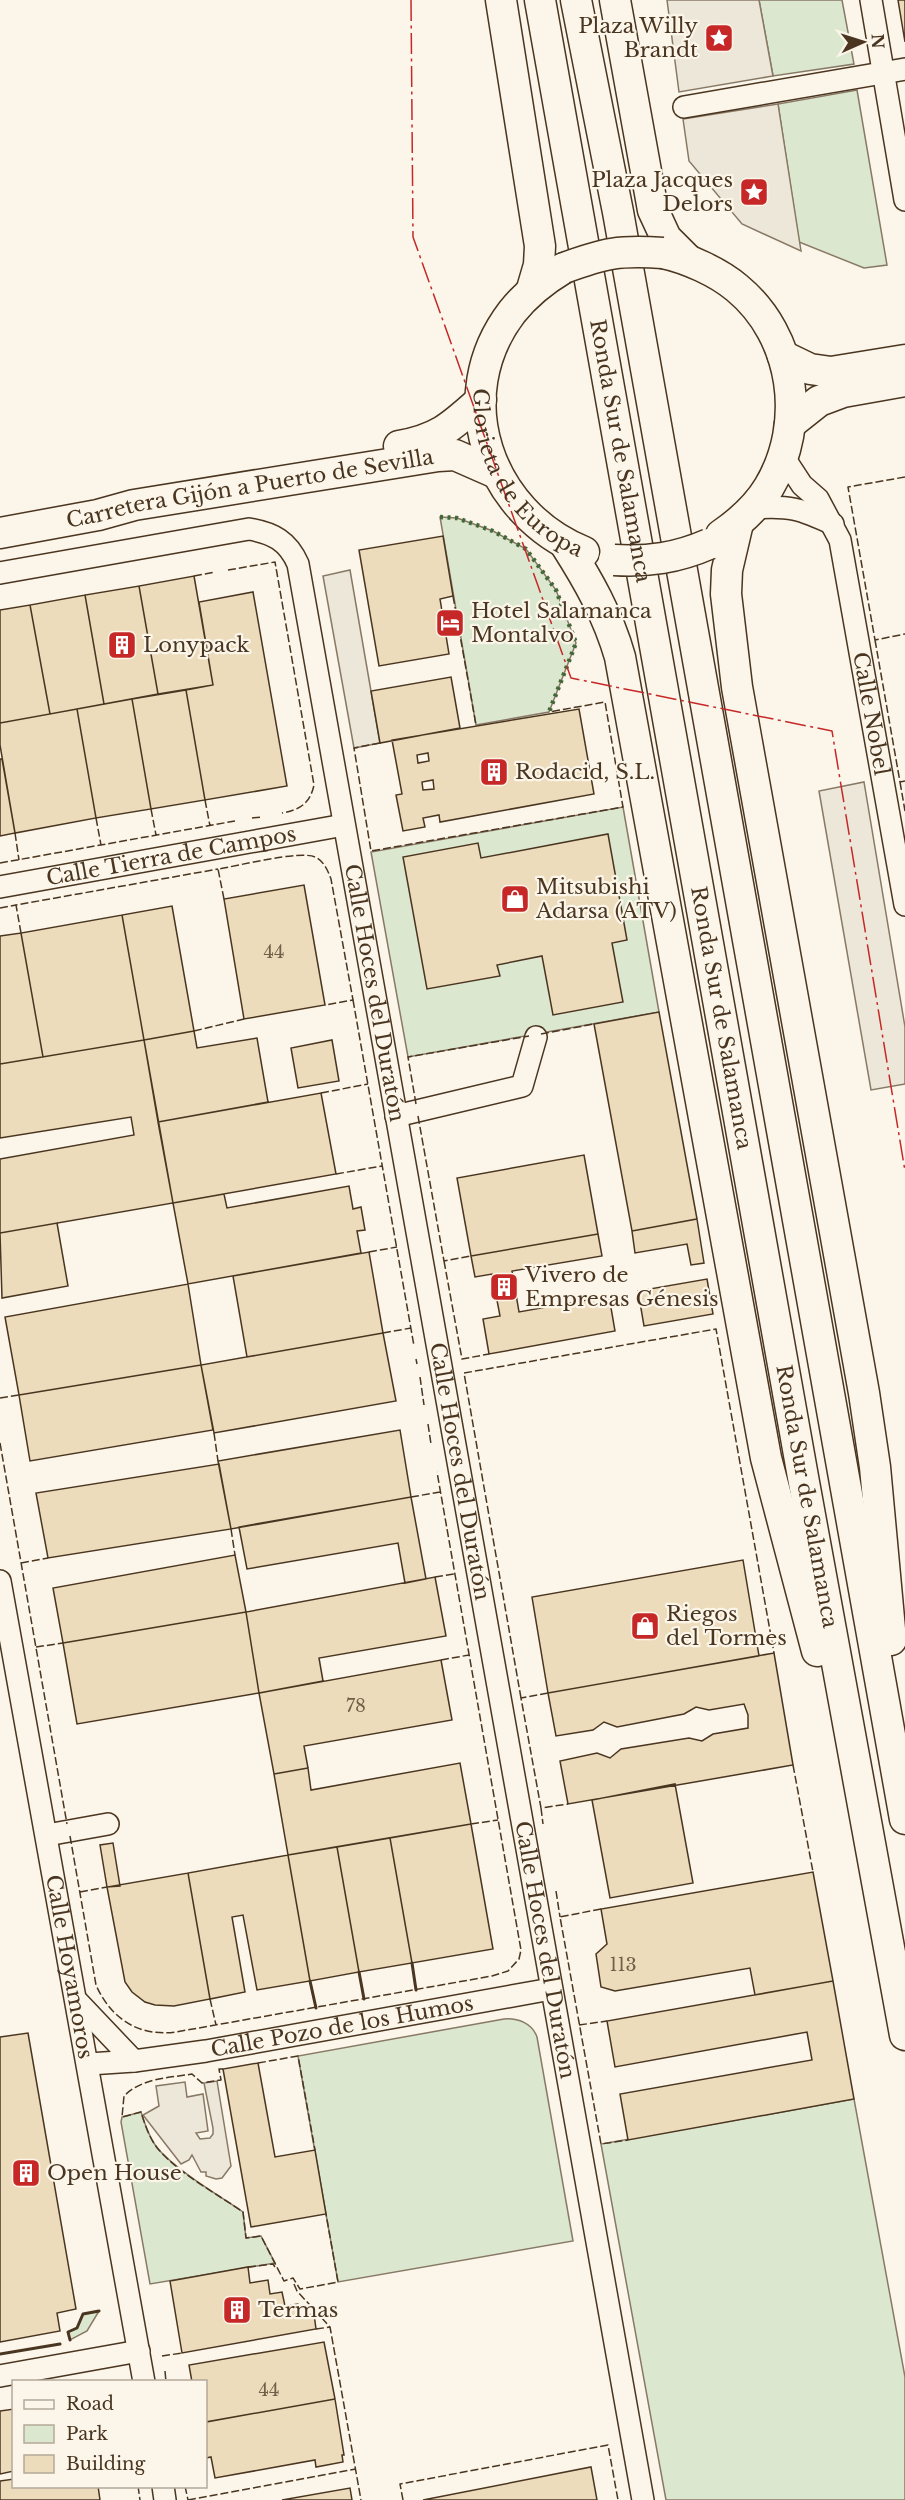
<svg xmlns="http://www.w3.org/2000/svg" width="905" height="2500" viewBox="0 0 905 2500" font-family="'Libre Baskerville',serif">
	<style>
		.green { fill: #dce7d0; stroke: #887966; stroke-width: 1.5 }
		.parking { fill: #ede7d9; stroke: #887966; stroke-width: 1.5 }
		.building { fill: #ecdcbc; stroke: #4a3520; stroke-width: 1.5; fill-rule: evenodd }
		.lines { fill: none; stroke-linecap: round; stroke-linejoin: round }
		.minor-casing { stroke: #4a3520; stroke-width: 24 }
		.highway-casing { stroke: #4a3520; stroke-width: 33 }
		.minor { stroke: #fbf6e9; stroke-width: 21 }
		.highway { stroke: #fbf6e9; stroke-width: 30 }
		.highway-bridge-casing { stroke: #4a3520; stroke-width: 33; stroke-linecap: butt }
		.highway-bridge { stroke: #fbf6e9; stroke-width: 30 }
		.hedge { stroke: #436837; stroke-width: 4.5; stroke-dasharray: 3 4.5; stroke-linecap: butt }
		.fence { stroke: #4a3520; stroke-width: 1.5; stroke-dasharray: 8 3; stroke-linecap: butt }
		.wall { stroke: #4a3520; stroke-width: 3 }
		.power { stroke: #c62828; stroke-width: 1.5; stroke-dasharray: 21 4.5 3 4.5; stroke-linecap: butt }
		.labels { text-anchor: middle; stroke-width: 4.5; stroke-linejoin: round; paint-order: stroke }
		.number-label { font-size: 18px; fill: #725f47 }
		.poi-label { font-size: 21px; fill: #4a3520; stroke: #fbf6e9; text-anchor: start }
		.street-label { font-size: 21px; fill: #4a3520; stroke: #fbf6e9 }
	</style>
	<rect width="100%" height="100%" fill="#fbf6e9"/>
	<!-- green -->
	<path class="green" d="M759,0h83l12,64 -81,12z
		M857,90l30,175 -23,3 -65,-26 -21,-138z
		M440,517l17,1 36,13 33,18 30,41 20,53 -27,69 -73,13z
		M623,807l36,205 -251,45 -37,-205z
		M504,2019c14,-1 28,4 33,18l36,204 -235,41 -40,-226z
		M854,2099l51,278v123h-239l-65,-356z
		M141,2112c4,13 9,28 18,38 20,22 59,45 84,62l3,26 15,-2 14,27 -125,21 -29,-162 1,-5z
		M99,2311l-12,20 -17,9 -2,-8 9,-4 6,-14z"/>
	<!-- parking -->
	<path class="parking" d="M667,0h92l14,76 -94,16z
		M778,104l23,147 -59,-27 -53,-63 -6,-42z
		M350,570l30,173 -26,5 -31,-172z
		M864,782l41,245v57l-34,6 -52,-299z
		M217,2081l14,85 -9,12 -6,1 -10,-3v-4h-5l-9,-17 -3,5 -8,4 -38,-49 16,-9 -3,-20 29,-4 2,15 16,-3 5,37 -12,2 4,6 10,-1 3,-4v-6l-9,-45z"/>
	<!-- building -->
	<path class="building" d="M898,0h7v42z
		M443,536l10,60 -13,3 9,55 -70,12 -20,-116z
		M194,576l19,109 -55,9 -19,-108z
		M139,586l19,108 -54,10 -19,-109z
		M253,592l34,194 -82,14 -19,-110 27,-5 -14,-83z
		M85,595l19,109 -54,10 -20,-109z
		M30,605l20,109 -50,9v-113z
		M451,677l9,51 -80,15 -9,-52z
		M186,690l19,110 -54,9 -19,-110z
		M132,699l19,110 -55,9 -19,-109z
		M77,709l19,109 -81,15 -15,-88v-22z
		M579,709l15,85 -154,28 -1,-7 -16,3 2,9 -22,4 -7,-36 6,-1 -10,-54zM428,753l1,8 -11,2 -1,-8zM433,780l1,9 -11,1 -1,-8z
		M0,759h2l13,74 -15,3z
		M608,834l19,106 -15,3 11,59 -70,13 -11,-59 -45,9 3,11 -73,13 -24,-132 75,-14 3,15z
		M304,885l21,120 -81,14 -20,-120z
		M172,906l22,125 -50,9 -22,-125z
		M122,915l22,125 -101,17 -22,-124z
		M21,933l22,124 -43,7v-128z
		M659,1012l38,207 -65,12 -38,-207z
		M194,1031l3,17 60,-10 11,64 -110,20 -14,-82z
		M144,1040l29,163 -173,30v-74l134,-24 -3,-18 -131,21v-74z
		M332,1040l7,41 -41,7 -7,-40z
		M321,1093l15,81 -163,29 -15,-81z
		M584,1155l14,79 -127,22 -14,-78z
		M349,1186l4,23 8,-2 4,23 -8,1 4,22 -173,31 -15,-81 51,-9 3,14z
		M697,1219l7,44 -13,2 -4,-21 -52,9 -3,-22z
		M57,1223l11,63 -66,12 -2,-65z
		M598,1234l4,22 -90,15 7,41 90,-16 6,35 -126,23 -6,-35 17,-3 -8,-42 -17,3 -4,-21z
		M369,1252l14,81 -136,24 -14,-81z
		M707,1279l6,35 -69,12 -6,-35z
		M188,1284l13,81 -182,30 -14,-78z
		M383,1333l13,68 -182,32 -13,-68z
		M201,1365l12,65 -183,31 -11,-66z
		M400,1430l11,67 -180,32 -13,-68z
		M219,1464l12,65 -183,29 -12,-65z
		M411,1497l15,82 -21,4 -7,-40 -151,26 -8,-42z
		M235,1555l11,57 -183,31 -10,-55z
		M743,1560l16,96 -211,37 -16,-96z
		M435,1577l11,59 -127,22 4,23 -64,12 -13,-81z
		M246,1612l13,81 -182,31 -14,-81z
		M774,1653l19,112 -225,39 -8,-43 37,-8 13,5 11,-9 68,-11 13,3 11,-7 35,-6v-13l-4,-11 -35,6 -13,-3 -12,7 -67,13 -13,-5 -11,8 -37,6 -8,-43z
		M441,1660l11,60 -148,26 4,22 -34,6 -15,-81z
		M460,1763l11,61 -183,31 -14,-81 34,-6 3,22z
		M675,1784l18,99 -83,15 -18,-98z
		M471,1824l22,125 -81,14 -22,-125z
		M390,1838l22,125 -53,9 -22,-125z
		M113,1843l7,43 -13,1 -7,-42z
		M337,1847l22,125 -49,9 -22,-126z
		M288,1855l22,126 -53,9 -14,-75 -11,2 13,75 -35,7 -22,-126z
		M813,1872l20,109 -78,14 -5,-27 -135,23 -14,-4 -5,-33 11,-10 -6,-35z
		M188,1873l22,126 -36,7 -19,-1 -10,-3 -13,-10 -7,-10 -18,-95z
		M833,1981l21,118 -226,41 -8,-46 192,-34 -5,-28 -192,35 -8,-46z
		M28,2033l48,276 -19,4 3,18 -60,11v-305z
		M258,2063l17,94 40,-7 11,64 -75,13 -28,-158z
		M248,2267l2,16 18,-3 2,14 12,-2 3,14 13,-2 2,12 14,-2 2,15 -134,24 -12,-72z
		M324,2342l11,57 -129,23v-40h-14l-3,-17z
		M335,2399l9,56h-2l1,7 -27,5 -1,-7 -100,18 -4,-21 -5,1v-36z
		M14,2409v62l-14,3v-63z
		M591,2467l6,33h-174z
		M14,2479v7h84l2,14h-100v-19z
		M350,2488l2,12h-70z"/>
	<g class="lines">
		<!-- minor casing -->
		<g class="minor-casing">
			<g id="minor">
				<path d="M871,0l34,200"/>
				<path d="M684,107l221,-38"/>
				<path id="s1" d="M783,456l19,29 16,14 22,41 65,365"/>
				<path d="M753,508c36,-3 48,1 80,16"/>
				<path id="s2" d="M0,573l249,-44c24,4 39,12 49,35l345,1936"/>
				<path id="s3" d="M0,887l344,-62"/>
				<path d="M396,1116l126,-30 14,-49"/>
				<path id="s4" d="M0,1581l144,801"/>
				<path d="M47,1835l61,-11"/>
				<path d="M78,2002l56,59"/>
				<path id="s5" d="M89,2064l45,-3 72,-10 345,-62"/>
				<path d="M0,2376l139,-25"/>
				<path d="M163,2486l2,14"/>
			</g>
		</g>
		<!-- highway casing -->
		<g class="highway-casing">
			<g id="highway">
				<path d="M501,0l39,246 -1,19 -7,24"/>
				<path id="s6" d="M540,0l263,1477 102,558"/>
				<path d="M576,0l42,212 287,1607"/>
				<path d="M615,0l38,210 13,28 20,20"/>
				<path d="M663,253c24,5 55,19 74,35 58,48 70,135 32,199 -12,20 -29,35 -48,48"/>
				<path id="s7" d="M564,268c-20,12 -37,25 -52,44 -65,85 -24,201 72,240"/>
				<path d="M783,356l27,13 21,3 74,-12"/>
				<path d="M790,424l29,-23 24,-9 62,-11"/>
				<path d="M399,446c40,-7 53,-20 82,-46"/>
				<path d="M738,523l-11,47 -1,24 11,93 127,706 11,74 16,173"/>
				<path id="s8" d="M0,533l98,-18 36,-10 304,-49 17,-1 41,18"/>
				<path d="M565,544c23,36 43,71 55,113l146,801 51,193"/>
			</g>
		</g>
		<!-- minor -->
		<use href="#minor" class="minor"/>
		<!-- highway -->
		<use href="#highway" class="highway"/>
		<!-- highway-bridge casing -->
		<g class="highway-bridge-casing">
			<path id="highway-bridge" d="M564,268c41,-15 55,-18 99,-15
				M614,560c34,2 63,-2 95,-16"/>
		</g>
		<!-- highway-bridge -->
		<use href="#highway-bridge" class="highway-bridge"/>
		<!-- hedge -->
		<path class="hedge" d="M440,517l17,1 36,13 33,18 30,41 20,53 -27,69"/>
		<!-- fence -->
		<path class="fence" d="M905,477l-57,10 27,153 30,-6
			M228,570l47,-8 39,223c-4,19 -15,25 -32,28
			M194,576l21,-4
			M453,596l23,129
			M875,640l25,142 5,-1
			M380,743l-26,5 17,103 252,-44 -18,-105 -56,10
			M900,782l5,29
			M205,800l5,26
			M151,809l5,26
			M96,818l5,27
			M252,818l10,-1
			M15,833l4,27
			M0,863l235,-42
			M224,899l-6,-30c20,-3 82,-19 97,-12 9,4 13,14 16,22l22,121 -28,5
			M0,908l16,-3
			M21,933l-5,-28 202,-36
			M353,1000l61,346
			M194,1031l50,-12
			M541,1034l53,-10
			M321,1093l47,-9
			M416,1104l-8,-47 121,-21
			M418,1116l26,145 27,-5
			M336,1174l46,-8
			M369,1252l28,-5
			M444,1261l18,98 27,-5
			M383,1333l28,-5
			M416,1359l1,5
			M420,1377l4,28
			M0,1398l19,-3
			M428,1424l3,20
			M214,1433l4,28
			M0,1443l67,381
			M411,1497l29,-5
			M231,1529l4,26
			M21,1563l27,-5
			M435,1577l19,-3
			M36,1647l27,-4
			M441,1660l28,-5
			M548,1693l-27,5 20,110 27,-4
			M521,1698l-57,-325 252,-44 58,324
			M793,1765l20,107
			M541,1808l2,16
			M471,1824l27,-4
			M70,1836l26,149c15,34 43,52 80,47l316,-56 16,-5 11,-12 2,-9 -84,-478
			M556,1891l4,26
			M80,1892l27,-5
			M601,1909l-41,8 41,227 27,-4
			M210,1999l6,26
			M579,2025l28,-4
			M258,2063l40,-7 17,94
			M223,2069h-4l2,11 -19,3 -10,-9c-24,4 -50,4 -68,22l-2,21 19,-5c4,13 9,28 18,38 21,24 58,44 84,62l3,26 15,-2 23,45 9,-3 7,11 38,-7 -12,-68
			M248,2267l25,-3 2,3
			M294,2284l3,7 33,36 31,173
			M316,2329l14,-2
			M162,2356l20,-3
			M165,2371l1,11
			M138,2486l2,14
			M185,2486l3,14
			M188,2500l168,-31
			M403,2500l-3,-16 208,-39 10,55"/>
		<!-- wall -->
		<path class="wall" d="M412,1963l4,27
			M359,1972l5,27
			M310,1981l6,27
			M70,2340l-2,-8 9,-4 6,-14 16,-3
			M0,2354l60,-10"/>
		<!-- power -->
		<path class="power" d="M411,0l2,237 158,441 261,53 73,440"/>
	</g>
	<!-- icons -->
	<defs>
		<g id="sight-square" transform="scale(1.5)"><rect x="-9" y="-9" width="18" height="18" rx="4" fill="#c62828" stroke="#fbf6e9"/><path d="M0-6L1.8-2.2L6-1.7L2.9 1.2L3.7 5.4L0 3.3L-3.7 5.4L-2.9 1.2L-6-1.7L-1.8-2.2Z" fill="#fff"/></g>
		<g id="hotel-square" transform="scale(1.5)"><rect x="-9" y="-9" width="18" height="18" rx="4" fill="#c62828" stroke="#fbf6e9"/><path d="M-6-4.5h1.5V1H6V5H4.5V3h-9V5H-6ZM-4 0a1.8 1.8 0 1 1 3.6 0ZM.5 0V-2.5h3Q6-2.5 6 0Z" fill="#fff"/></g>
		<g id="building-square" transform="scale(1.5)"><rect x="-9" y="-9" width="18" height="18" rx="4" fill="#c62828" stroke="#fbf6e9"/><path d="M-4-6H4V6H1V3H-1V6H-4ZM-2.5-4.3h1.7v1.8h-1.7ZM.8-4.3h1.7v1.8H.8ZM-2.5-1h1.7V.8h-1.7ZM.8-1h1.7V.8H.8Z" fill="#fff"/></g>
		<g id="shop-square" transform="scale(1.5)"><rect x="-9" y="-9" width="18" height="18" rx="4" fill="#c62828" stroke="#fbf6e9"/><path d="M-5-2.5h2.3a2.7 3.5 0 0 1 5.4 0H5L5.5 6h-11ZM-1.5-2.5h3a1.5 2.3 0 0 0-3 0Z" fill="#fff"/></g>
	</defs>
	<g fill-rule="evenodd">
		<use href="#sight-square" x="719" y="38"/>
		<use href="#sight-square" x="754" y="192"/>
		<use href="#hotel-square" x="450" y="623"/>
		<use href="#building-square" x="122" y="645"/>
		<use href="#building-square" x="494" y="772"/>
		<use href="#shop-square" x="515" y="899"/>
		<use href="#building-square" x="504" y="1287"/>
		<use href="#shop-square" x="645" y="1626"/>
		<use href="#building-square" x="26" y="2173"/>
		<use href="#building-square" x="237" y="2310"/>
	</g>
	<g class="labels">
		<!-- number labels -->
		<g class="number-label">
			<text x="274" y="958">44</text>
			<text x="356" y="1712">78</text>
			<text x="623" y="1971">113</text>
			<text x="269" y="2396">44</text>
		</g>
		<!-- poi labels -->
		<g class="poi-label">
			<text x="698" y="33" text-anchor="end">Plaza Willy<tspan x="698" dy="24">Brandt</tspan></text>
			<text x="733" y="187" text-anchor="end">Plaza Jacques<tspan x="733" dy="24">Delors</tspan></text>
			<text x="471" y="618">Hotel Salamanca<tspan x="471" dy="24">Montalvo</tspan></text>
			<text x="143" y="652">Lonypack</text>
			<text x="515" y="779">Rodacid, S.L.</text>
			<text x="536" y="894">Mitsubishi<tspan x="536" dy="24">Adarsa (ATV)</tspan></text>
			<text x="525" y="1282">Vivero de<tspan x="525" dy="24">Empresas Génesis</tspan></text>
			<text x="666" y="1621">Riegos<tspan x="666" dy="24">del Tormes</tspan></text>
			<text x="47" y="2180">Open House</text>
			<text x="258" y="2317">Termas</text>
		</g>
		<!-- street labels -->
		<g class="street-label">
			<text dy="7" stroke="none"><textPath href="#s6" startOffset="458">Ronda Sur de Salamanca</textPath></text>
			<text dy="7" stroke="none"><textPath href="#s7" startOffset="254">Glorieta de Europa</textPath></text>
			<text dy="7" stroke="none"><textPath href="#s8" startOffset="254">Carretera Gijón a Puerto de Sevilla</textPath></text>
			<text dy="7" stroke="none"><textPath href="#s1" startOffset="279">Calle Nobel</textPath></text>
			<text dy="7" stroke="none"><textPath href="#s3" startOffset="174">Calle Tierra de Campos</textPath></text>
			<text dy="7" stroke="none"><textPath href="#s2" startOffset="752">Calle Hoces del Duratón</textPath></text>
			<text dy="7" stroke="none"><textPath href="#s6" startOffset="1034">Ronda Sur de Salamanca</textPath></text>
			<text dy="7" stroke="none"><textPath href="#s2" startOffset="1238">Calle Hoces del Duratón</textPath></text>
			<text dy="7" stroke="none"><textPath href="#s6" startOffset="1520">Ronda Sur de Salamanca</textPath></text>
			<text dy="7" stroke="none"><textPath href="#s2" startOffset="1724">Calle Hoces del Duratón</textPath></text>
			<text dy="7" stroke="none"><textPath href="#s4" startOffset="392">Calle Hoyamoros</textPath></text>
			<text dy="7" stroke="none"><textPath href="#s5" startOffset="256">Calle Pozo de los Humos</textPath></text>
		</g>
	</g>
	<!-- legend -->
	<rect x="12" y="2380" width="195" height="108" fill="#fbf6e9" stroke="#b4a999" stroke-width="1.5"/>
	<rect x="24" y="2400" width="30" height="9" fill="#fbf6e9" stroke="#b4a999" stroke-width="1.5"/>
	<text x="66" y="2410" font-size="18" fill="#4a3520">Road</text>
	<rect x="24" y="2425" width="30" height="18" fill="#dce7d0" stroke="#b4a999" stroke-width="1.5"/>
	<text x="66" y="2440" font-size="18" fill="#4a3520">Park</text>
	<rect x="24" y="2455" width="30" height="18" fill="#ecdcbc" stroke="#b4a999" stroke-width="1.5"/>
	<text x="66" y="2470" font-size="18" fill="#4a3520">Building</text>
	<!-- north arrow -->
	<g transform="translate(863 42) rotate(87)" stroke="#fbf6e9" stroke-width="4.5" paint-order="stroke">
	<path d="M0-4.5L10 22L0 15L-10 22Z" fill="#4a3520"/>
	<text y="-9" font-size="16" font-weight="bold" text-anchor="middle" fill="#4a3520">N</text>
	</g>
</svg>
